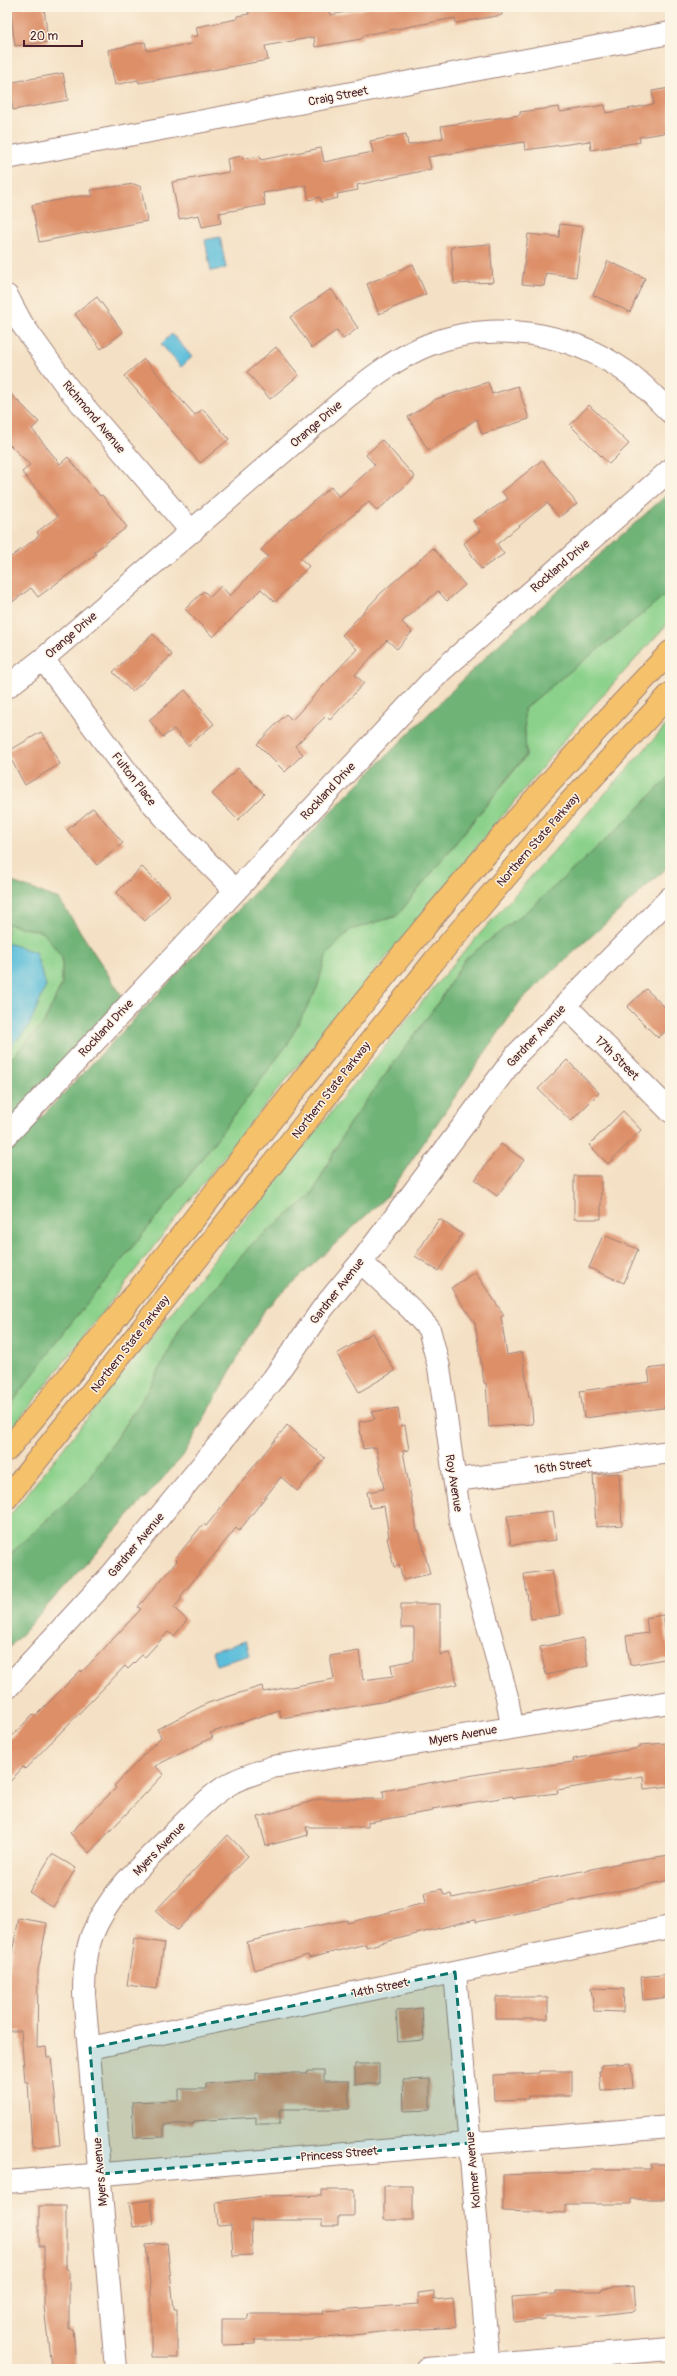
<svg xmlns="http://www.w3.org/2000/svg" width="677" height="2376" viewBox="0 0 677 2376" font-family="Pangolin,sans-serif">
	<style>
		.green { fill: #8bd18b; stroke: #6a785b }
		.forest { fill: #70b377; stroke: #5d6951 }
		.water { fill: #5cbeda; stroke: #536e82 }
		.building { fill: #dd8f68 }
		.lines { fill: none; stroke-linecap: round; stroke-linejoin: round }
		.street-casing { stroke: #9f8078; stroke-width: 24 }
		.highway-casing { stroke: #9f8078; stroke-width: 24 }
		.street { stroke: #fff; stroke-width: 22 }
		.highway { stroke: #f5c16b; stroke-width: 22 }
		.marked { fill: #0f766e; fill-opacity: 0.2; stroke: #0f766e; stroke-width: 3; stroke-dasharray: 8 5; stroke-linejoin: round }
		.labels { text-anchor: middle; stroke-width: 3; stroke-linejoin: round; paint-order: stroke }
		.street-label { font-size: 12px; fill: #4a1f2b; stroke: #fcf5e5 }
	</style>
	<rect width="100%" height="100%" fill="#fcf5e5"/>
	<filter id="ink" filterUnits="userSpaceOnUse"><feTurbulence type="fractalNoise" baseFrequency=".025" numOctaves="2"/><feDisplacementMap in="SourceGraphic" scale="8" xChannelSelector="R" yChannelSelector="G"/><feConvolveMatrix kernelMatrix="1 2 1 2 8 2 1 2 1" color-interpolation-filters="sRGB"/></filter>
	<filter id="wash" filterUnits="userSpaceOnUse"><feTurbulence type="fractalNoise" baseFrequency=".012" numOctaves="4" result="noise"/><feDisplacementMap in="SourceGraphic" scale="16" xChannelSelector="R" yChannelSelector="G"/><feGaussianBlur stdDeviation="0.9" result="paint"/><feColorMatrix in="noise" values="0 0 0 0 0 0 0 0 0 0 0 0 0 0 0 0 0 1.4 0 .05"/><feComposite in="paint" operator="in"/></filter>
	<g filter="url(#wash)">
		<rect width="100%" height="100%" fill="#f4e0c4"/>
		<!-- green -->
		<path class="green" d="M670,590v31l-84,93 -350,427 -229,294v-25l64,-87 105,-130 111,-148 30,-57 9,-32 24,-26 47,-14 129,-160 -2,-47c48,-41 99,-77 146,-119z
			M670,721v55l-46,47 -92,84 -67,52 -27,44 -91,124 -36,69 -59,48 -69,79 -33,64 -66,99 -77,71v-38l337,-423 116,-140z
			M7,924l36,8 19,25v27l-18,39 -37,40z"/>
		<!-- forest -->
		<path class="forest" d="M670,492v98c-47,42 -98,78 -146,119l2,46 -129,161 -47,14 -24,26 -9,32 -30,57 -111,148 -105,130 -64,87v-257l346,-364 145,-144z
			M670,776v89l-149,135 -133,195 -123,114 -82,147 -176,194v-93l77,-71 66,-99 33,-64 69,-79 59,-48 36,-69 91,-124 27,-44 67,-52 92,-84z
			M7,880l52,19 69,106 -121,130v-72l37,-40 18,-39v-27l-19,-25 -36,-8z"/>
		<!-- water -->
		<path class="water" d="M220,237l6,31 -15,3 -6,-31z
			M172,334l20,23 -11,10 -20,-23z
			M7,943l28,9 11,34 -18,42 -21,22z
			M246,1641l4,14 -34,10 -4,-14z"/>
		<g id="blocks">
			<!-- building -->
			<path class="building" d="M10,7h34l4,35 -33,4z
				M262,7h3l1,4 21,-4h41l2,8 44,-8h127l1,8 -46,8 -1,-5 -91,17 -3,4 -46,8 -1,-10 -49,9 3,14 -129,23 -1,-3 -23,5 -7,-35 37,-8 2,9 44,-7 -1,-7 8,-1 -2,-9 41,-8v-3l12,-2 -1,-4z
				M63,73l5,27 -55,10 -5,-27z
				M670,88v44l-31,5 1,5 -49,8 -1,-9 -65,9 -1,-8 -96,15 3,12 -74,16 1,5 -21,4 1,4 -17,4 -1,-5 -11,3 -3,-15 -43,8 2,12 -46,8 2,10 -19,4 -3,-12 -20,4 -7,-37 57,-10 -2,-13 15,-3 1,3 17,-3 1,4 60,-12 3,14 49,-10 -3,-11 36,-7 2,11 35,-7 -2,-12 79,-11v-3l39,-5 1,5 45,-7 1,8 48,-9 -2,-13z
				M134,184l7,3 6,34 -108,21 -7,-37 48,-9h13l-2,-6z
				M560,224l23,3 -7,50 -30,-4 -2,13 -22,-2 6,-50 31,3z
				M490,244l3,38 -39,2 -3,-37z
				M608,261l37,17 -15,34 -37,-17z
				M413,264l13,30 -47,20 -12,-30z
				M331,289l27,39 -15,11 -6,-9 -25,18 -22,-31z
				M97,297l26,35 -22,17 -26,-35z
				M276,347l23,28 -29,24 -23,-27z
				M144,359l51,56 8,-6 26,30 -29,24 -76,-87z
				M488,382l4,12 26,-8 11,33 -47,15 -5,-15 -49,31 -20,-33 28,-18z
				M7,390l32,32 -7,7 28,35 8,-7 32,39 2,-1 25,32 -33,25 2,2 -58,43 -7,-9 -24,18v-46l32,-24 -2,-4 21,-16 -36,-44 8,-7 -23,-23z
				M589,405l40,39 -20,20 -39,-39z
				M382,440l33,37 -38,34 -8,-9 -69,56 9,8 -34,36 -14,-13 -48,48 -28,-28 19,-18 6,6 11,-11 9,10 38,-40 -7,-6 24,-25 46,-38 8,10 36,-32 -9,-10z
				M542,460l35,44 -18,13 -12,-14 -50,41 7,10 -23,15 -17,-26 16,-12 -7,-10 35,-22 -6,-7z
				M433,548l32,37 -18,16 -9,-10 -36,31 10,10 -15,17 -10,-9 -32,35 9,8 -34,37 -4,-4 -31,30 8,8 -18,18 -28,-28 29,-30 6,6 65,-71 -15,-14 39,-42z
				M153,634l19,21 -40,37 -19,-20z
				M185,690l29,34 -26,22 -14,-17 -11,8 -14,-17z
				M41,732l19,32 -35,21 -18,-33z
				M238,768l26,26 -26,26 -26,-26z
				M93,808l30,35 -26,22 -30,-35z
				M142,867l28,28 -25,26 -29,-28z
				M646,989l24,23v15l-12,11 -31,-31z
				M567,1060l32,33 -28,28 -33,-32z
				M623,1111l18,19 -33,34 -19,-19z
				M501,1144l23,16 -27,36 -22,-16z
				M574,1176h27v43h-27z
				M439,1219l23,15 -24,37 -23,-15z
				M603,1235l35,14 -14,34 -35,-15z
				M475,1272l29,43 -3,2 6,38 15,-3 7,45h2l2,27 -44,3 -3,-44h-2l-9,-60 -24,-35z
				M372,1333l23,38 -36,21 -22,-38z
				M670,1366v41l-86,11 -4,-27 70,-9 -2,-13z
				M398,1408l3,18 4,-1 4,25 -6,1 14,80h2l11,43 -27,6 -4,-15 -5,2 -7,-29 2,-1 -5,-31 -14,2 -3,-16 17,-3 -8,-42 -13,2 -4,-27 16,-3 -4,-7z
				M287,1425l38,33 -28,33 -16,-14 -42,54 -3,-3 -56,69 2,1 -8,10 13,12 -13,16 -6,-4 -23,25 -3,-2 -14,14 -3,-3 -100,103 -2,-2 -16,18v-43l26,-28 2,2 46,-46 1,2 59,-63 -3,-2 39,-46 -2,-2 28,-35 3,2z
				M619,1473l3,52 -26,2 -3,-52z
				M553,1511l4,29 -46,5 -4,-29z
				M552,1570l8,45 -29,4 -7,-45z
				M401,1604h39v51l10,-2 7,31 -76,18 -100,16 -2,-8 -69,23 3,4 -58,29 9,8 -75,79 -19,-20 46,-45 -2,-2 47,-49 -4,-8 51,-26 54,-17 1,6 71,-13 -4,-23 29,-5 4,29 30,-4 -2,-11 23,-5v-32h-13z
				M663,1615l7,43 -40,7 -4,-29 22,-3 -2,-15z
				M583,1638l5,28 -42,9 -6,-28z
				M667,1743l3,43 -26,3 -1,-13 -86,14 1,3 -45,5v-2l-81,13 1,2 -65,11v5h-62l2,8 -42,11 -8,-29 62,-18h64l-1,-8 108,-19 83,-10 -1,-3 67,-11v-3z
				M228,1835l20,21 -71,74 -22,-19z
				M52,1854l24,14 -23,39 -24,-15z
				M670,1855v25l-194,42 -1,-3 -109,28v-3l-57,14 -1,-3 -54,15 -7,-28 43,-11 57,-11v3l70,-18 9,-2 -2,-10 18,-4 2,6 7,-1 1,4 183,-38z
				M19,1918l28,5 -9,48 -1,77 9,-1 1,11 4,-1 9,88 -28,2 -4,-65h-3l-4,-51h-14l2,-64z
				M134,1938l30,5 -7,46 -30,-4z
				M670,1974v23l-27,3 -2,-23z
				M591,1988l33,1 -1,23 -29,-1z
				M496,1997h52v22h-52z
				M422,2008l2,32 -26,2 -2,-31z
				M631,2063l2,25 -32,2 -2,-19h2v-6z
				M355,2064h24v20h-24z
				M307,2071h17v10h25v28h-69v15h-24v-7l-62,4v3h-30v13l-30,1 -2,-36 47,-2v-11h27v-5l50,-4v-7h51z
				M539,2071h33v25h-44v3l-34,1 -1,-25 46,-2z
				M430,2079v31l-26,1 -1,-31z
				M651,2164h19v35h-39v5h-65v9l-63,-2v-36l88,-3v-3h60z
				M384,2186h29v34h-29z
				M322,2190h32v26h-16v10h-16v-6h-71l1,35 -19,1 -2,-31 -13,1 -2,-24 49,-6 57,-1z
				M151,2200l3,24 -21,3 -4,-24z
				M39,2206h27v63h3v60h4l3,37 -25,1 -7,-61v-60h-5z
				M167,2243l7,66h3v48h-26v-63l-5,-49z
				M634,2286l2,25 -46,5h-44v3l-32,3 -2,-25 44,-3v-3h45v-2z
				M434,2291v9l19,-2 3,29 -76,5 -71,8h-54v4l-33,1v-26h26v-5h76l-1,-3 96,-7 -1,-11z"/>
		</g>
	</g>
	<g filter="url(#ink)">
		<use href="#blocks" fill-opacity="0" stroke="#9f8078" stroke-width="1"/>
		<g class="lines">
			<!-- street casing -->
			<g class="street-casing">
				<path id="street" d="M7,158l663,-125
					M7,296l15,28 46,64 124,144
					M43,659l96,129 44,50 52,52
					M7,687l36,-28 304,-262c25,-20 51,-40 81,-52 65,-26 141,-13 197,26 17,11 31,28 45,41
					M565,1005l105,106
					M7,1135l434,-464 229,-201
					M361,1262l50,47 18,20 10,38 21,153 47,177 5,30
					M456,1480l214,-28
					M7,1688l106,-115 160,-194 50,-71 38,-46 156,-208 153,-156
					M455,1972l34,397
					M90,2048l580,-121
					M7,2182l663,-55
					M116,2369l-32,-375c0,-20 1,-40 8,-59 17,-43 54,-74 86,-106 17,-17 33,-35 55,-47 12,-6 27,-10 39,-15l398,-65
					M426,2369l244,-20"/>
			</g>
			<!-- highway casing -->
			<g class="highway-casing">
				<path id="highway" d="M7,1450c140,-164 267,-338 403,-505 82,-101 170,-198 260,-293
					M7,1498l427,-537 135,-158 101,-109"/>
			</g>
			<!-- street -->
			<use href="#street" class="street"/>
			<!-- highway -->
			<use href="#highway" class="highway"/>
		</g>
	</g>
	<!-- marked area -->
	<path class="marked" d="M455,1972l15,171 -370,31 -10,-126z"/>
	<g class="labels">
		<!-- street labels -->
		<g class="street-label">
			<text transform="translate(338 96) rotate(-11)" y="4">Craig Street</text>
			<text transform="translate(94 417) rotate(50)" y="4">Richmond Avenue</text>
			<text transform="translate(316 424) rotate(-41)" y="4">Orange Drive</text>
			<text transform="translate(560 566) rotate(-41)" y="4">Rockland Drive</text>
			<text transform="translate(71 635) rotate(-41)" y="4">Orange Drive</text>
			<text transform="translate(134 779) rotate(52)" y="4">Fulton Place</text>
			<text transform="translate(328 791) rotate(-47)" y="4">Rockland Drive</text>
			<text transform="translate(538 840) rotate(-49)" y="4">Northern State Parkway</text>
			<text transform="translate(106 1028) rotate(-47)" y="4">Rockland Drive</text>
			<text transform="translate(536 1036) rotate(-47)" y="4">Gardner Avenue</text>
			<text transform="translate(617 1058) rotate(45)" y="4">17th Street</text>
			<text transform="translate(331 1090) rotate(-52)" y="4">Northern State Parkway</text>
			<text transform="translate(337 1291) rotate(-52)" y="4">Gardner Avenue</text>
			<text transform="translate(130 1344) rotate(-52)" y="4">Northern State Parkway</text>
			<text transform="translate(563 1466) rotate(-7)" y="4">16th Street</text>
			<text transform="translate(454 1483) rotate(81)" y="4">Roy Avenue</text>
			<text transform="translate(136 1545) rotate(-50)" y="4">Gardner Avenue</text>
			<text transform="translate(463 1735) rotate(-10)" y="4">Myers Avenue</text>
			<text transform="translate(159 1849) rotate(-46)" y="4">Myers Avenue</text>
			<text transform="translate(380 1988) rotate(-12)" y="4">14th Street</text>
			<text transform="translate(339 2154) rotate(-5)" y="4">Princess Street</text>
			<text transform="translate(473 2170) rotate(-95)" y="4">Kolmer Avenue</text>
			<text transform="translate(100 2172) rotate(-95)" y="4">Myers Avenue</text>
		</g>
	</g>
	<!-- margin -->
	<rect width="677" height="2376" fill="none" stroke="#fcf5e5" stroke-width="24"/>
	<!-- scale -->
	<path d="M24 40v6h58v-6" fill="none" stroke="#4a1f2b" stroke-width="2"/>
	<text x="30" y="40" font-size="12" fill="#4a1f2b" stroke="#fcf5e5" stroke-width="3" paint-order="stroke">20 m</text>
</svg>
